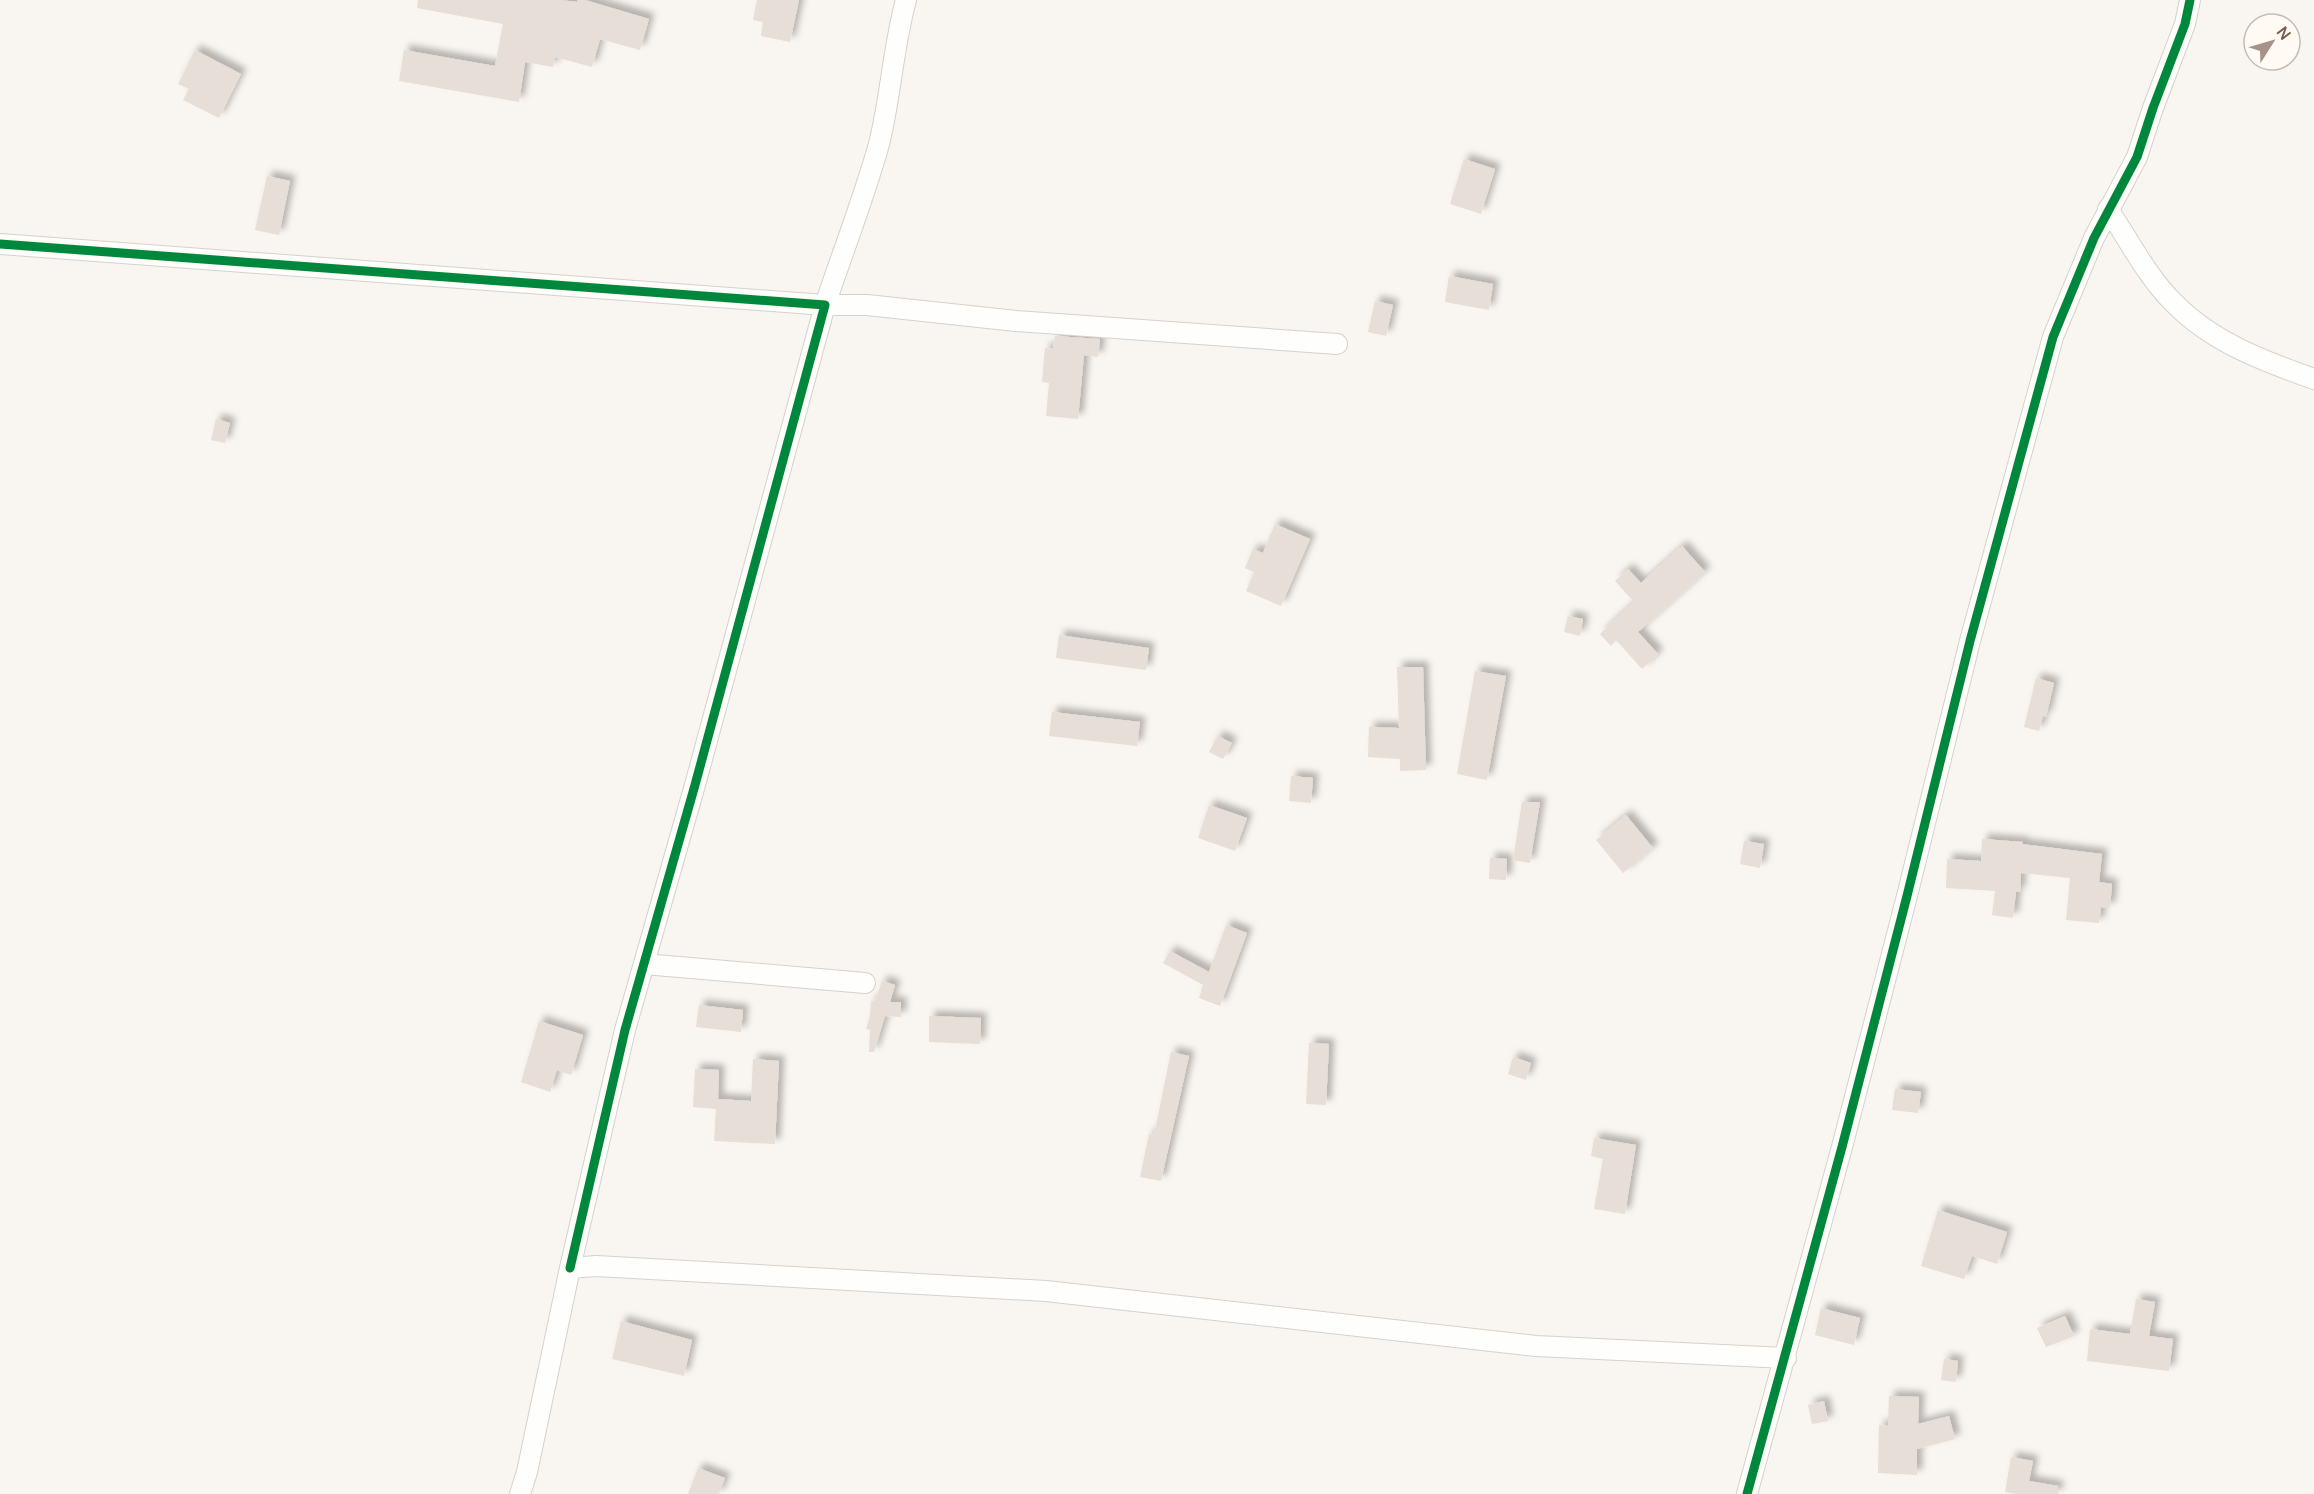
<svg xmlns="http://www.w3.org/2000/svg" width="2314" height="1494" viewBox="0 0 2314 1494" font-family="Manrope,sans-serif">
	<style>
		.building { fill: #e6ded7; filter: url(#shadow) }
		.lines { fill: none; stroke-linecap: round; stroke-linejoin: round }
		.street-casing { stroke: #d7d1cb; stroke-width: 22 }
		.street { stroke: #fefefd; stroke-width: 20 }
		.cycleway-casing { stroke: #fffaf3; stroke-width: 13 }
		.cycleway { stroke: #00873e; stroke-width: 9 }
	</style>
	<defs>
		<filter id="shadow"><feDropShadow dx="5.5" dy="-5.5" stdDeviation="3" flood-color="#0004"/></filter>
	</defs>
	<rect width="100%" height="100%" fill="#f9f5f0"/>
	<!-- building -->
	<path class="building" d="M418,0h142l17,2 1,-2h7l64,19 -9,31 -40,-11 -8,28 -37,-10 -2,10 -28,-5 -6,40 -120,-21 5,-31 91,16 8,-42 -86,-16z
		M757,0h42l-9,42 -29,-6 2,-14 -10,-2z
		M195,50l46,24 -22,44 -36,-18 6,-11 -11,-5z
		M1464,159l31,10 -14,45 -31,-10z
		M267,176l23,5 -11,54 -24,-5z
		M1449,276l44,8 -4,26 -44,-8z
		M1375,301l18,4 -7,31 -18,-4z
		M1055,336l45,3 -2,18 -14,-2 -6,64 -32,-3 3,-33 -7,-1 3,-34 8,1z
		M216,419l14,4 -5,20 -14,-3z
		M1275,524l35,15 -29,67 -35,-15 8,-19 -9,-4 8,-19 10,4z
		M1682,546l23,26 -67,60 20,22 -16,15 -26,-29 -5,6 -11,-12 34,-32 -19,-21 13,-12 13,14z
		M1568,616l15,3 -3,17 -16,-4z
		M1059,635l90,13 -3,22 -90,-12z
		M1397,667h26l3,103 -26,1v-12l-32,-2 1,-30 30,1z
		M1475,671l31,5 -19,104 -30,-6z
		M2036,678l18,5 -8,34 -3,-1 -4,15 -15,-4z
		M1052,712l88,10 -3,24 -88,-10z
		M1218,736l14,7 -9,16 -14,-7z
		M1291,776l22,2 -2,25 -22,-2z
		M1522,802h18l-10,61 -17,-3z
		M1209,805l38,13 -12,33 -37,-13z
		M1626,815l27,33 -30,25 -27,-33z
		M1982,839l41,3 -1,2 80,10 -3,28 13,2 -2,24 -9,-1 -2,16 -33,-3 4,-42 -49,-5 -1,19h-4l-3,26 -21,-3 3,-24 -49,-3 1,-29 34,2z
		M1744,841l20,3 -4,24 -20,-4z
		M1490,858l17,1 -1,21 -17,-1z
		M1226,925l21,8 -27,73 -21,-8 4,-13 -40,-22 7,-12 39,21z
		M882,981l13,4 -5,17h11v15l-16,-1 -11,36h-5l1,-22 -4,-1 4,-13 1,-15h4z
		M699,1005l44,5 -2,22 -45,-5z
		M929,1016l52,2 -1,26 -51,-2z
		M539,1021l44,14 -12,40 -14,-5 -7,22 -29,-10z
		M1309,1043l20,1 -3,61 -20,-1z
		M1171,1052l18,4 -28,125 -21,-4 9,-43 5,1z
		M1513,1057l18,6 -5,17 -18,-6z
		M753,1059l26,2 -4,83 -61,-3 2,-32 -23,-2 2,-38 24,1 -1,29 33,2z
		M1895,1089l26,3 -3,21 -26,-3z
		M1594,1138l42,7 -11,69 -31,-5 9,-50 -12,-3z
		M1938,1210l69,22 -10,32 -25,-8 -8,23 -43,-13z
		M2136,1299l19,3 -6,34 24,3 -4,32 -82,-10 3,-32 40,5z
		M1821,1308l39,10 -6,27 -39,-10z
		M2065,1316l9,20 -28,11 -9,-19z
		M621,1321l71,19 -8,36 -72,-17z
		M1944,1359l14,2 -2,21 -15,-2z
		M1889,1396l30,1 -1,27 31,-8 6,23 -38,10v26l-39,-2 1,-48 9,1z
		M1824,1401l4,20 -16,3 -4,-19z
		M2011,1457l22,4 -4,20 29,5v8h-41l-12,-2z
		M698,1468l27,10 -6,16h-31z"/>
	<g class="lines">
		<!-- street casing -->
		<g class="street-casing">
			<path id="street" d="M906,0c-13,47 -15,96 -27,144 -15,54 -36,107 -54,161h42l149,16 321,23
				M2108,209c20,30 40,69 66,94 38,39 89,58 140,76
				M0,244l825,61 -130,480 -70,245 -55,238
				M644,964l221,19
				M520,1494l7,-22 43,-204 26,-2 450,25 490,55 250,12
				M1747,1494l95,-347 65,-251 63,-255 83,-304 41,-99 43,-81 16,-49 32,-84 5,-24"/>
		</g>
		<!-- street -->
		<use href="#street" class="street"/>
		<!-- cycleway casing -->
		<g class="cycleway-casing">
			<path id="cycleway" d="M0,244l825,61 -130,480 -70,245 -55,238
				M1747,1494l95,-347 65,-251 63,-255 83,-304 41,-99 43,-81 16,-49 32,-84 5,-24"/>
		</g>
		<!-- cycleway -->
		<use href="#cycleway" class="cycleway"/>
	</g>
	<!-- north arrow -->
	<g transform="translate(2272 42) rotate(53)"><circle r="28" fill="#fffaf3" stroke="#cabbb1" stroke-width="1.5"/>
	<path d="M0-4.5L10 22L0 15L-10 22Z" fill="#a69286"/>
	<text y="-9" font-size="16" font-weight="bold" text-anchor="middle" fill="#7a5c4d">N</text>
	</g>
</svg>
